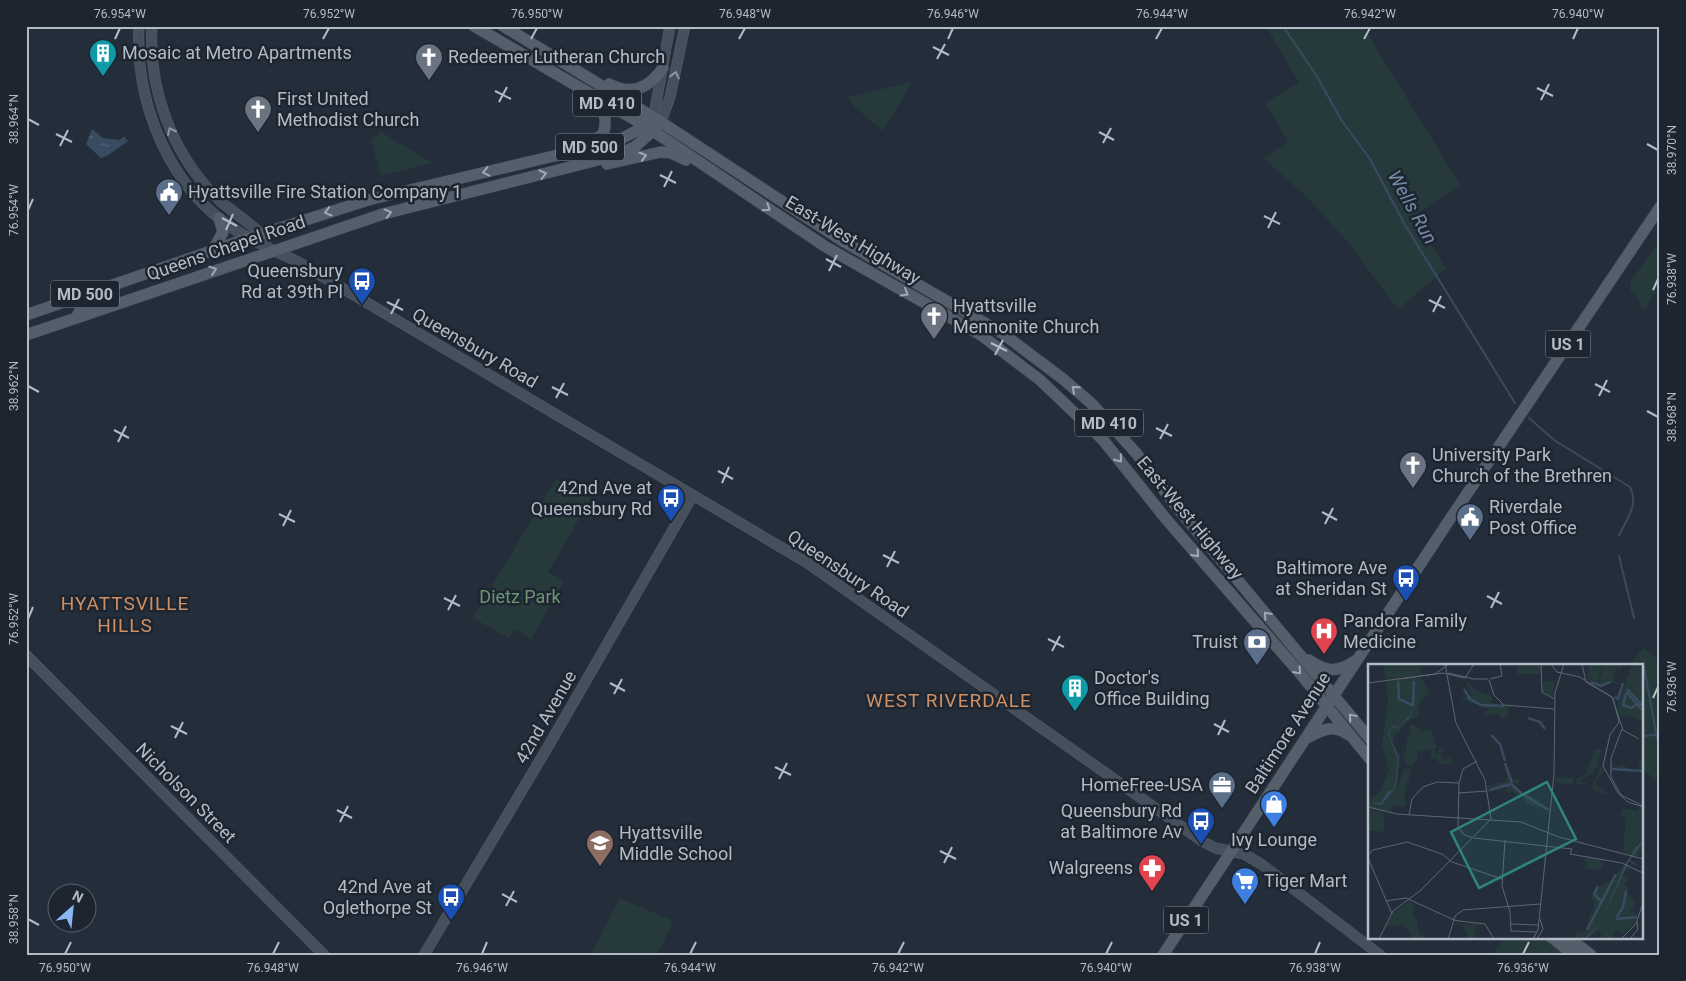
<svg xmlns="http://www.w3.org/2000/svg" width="1686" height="981" viewBox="0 0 1686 981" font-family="Roboto,sans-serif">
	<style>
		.park { fill: #263a3b }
		.water { fill: url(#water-ripples) }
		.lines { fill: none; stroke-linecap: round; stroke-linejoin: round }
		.stream { stroke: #384b61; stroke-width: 2 }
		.secondary-casing { stroke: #555e69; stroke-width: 11 }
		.primary-casing { stroke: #404954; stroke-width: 12 }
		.secondary { stroke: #46505d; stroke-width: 10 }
		.primary { stroke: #555f6b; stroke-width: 11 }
		.oneway { stroke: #8d96a1 }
		.oneway2 { stroke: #a0a9b4 }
		.ticks { fill: none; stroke: #b3bbc6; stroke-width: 2 }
		.labels { text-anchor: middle; stroke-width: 5; stroke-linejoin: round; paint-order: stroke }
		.shield { fill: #1d2530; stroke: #868e99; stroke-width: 1 }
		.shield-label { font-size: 16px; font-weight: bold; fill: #b3bbc6 }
		.poi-label { font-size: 18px; fill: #b3bbc6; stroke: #1d2530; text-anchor: start }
		.street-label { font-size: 18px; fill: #b3bbc6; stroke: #1d2530 }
		.park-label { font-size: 18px; fill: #6b9673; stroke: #1d2530 }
		.water-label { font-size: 19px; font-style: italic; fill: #748da9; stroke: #1d2530 }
		.neighbourhood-label { font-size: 19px; letter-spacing: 1px; fill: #cf8f65; stroke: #1d2530 }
		.inset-river { fill: none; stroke: #384b61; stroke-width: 2.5 }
		.inset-road { fill: none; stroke: #5d6672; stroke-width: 1 }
		.view { fill: #308480; fill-opacity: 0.15; stroke: #308480; stroke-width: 2.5 }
		.inset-edge { fill: none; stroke: #b3bbc6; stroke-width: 2.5 }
		.neatline { fill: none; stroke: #b3bbc6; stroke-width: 2 }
		.ticks-label { font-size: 12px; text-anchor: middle; fill: #b3bbc6 }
	</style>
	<defs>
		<pattern id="water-ripples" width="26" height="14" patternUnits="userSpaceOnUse" patternTransform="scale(1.25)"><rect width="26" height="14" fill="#384b61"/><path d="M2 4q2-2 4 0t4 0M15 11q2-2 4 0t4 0" fill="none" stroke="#526376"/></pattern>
	</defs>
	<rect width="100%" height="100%" fill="#242e3a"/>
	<!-- park -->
	<path class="park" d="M1266,26h97l97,159 -48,32 34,51 -48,42 -50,-68 -42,-46 -43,-38 25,-16 -23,-39 34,-21z
		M912,82l-29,49 -28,-24 -7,-10z
		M381,132l51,31 -51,13 -10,-36z
		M1660,240v46l-17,25 -6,-15 -7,-6 1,-9z
		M556,479l35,19 -43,74 16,9 -33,58 -17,-10 -5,9 -36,-20z
		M1643,648l17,13v122l-18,-14v-104h-12z
		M620,898l51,22 1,4 -15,31h-66z
		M1507,937h35l23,18h-74z"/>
	<!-- water -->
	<path class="water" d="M92,129l11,9 16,2 5,-3 4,4 -21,15 -6,2 -15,-14z"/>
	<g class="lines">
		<!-- stream -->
		<path class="stream" d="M1283,26l33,49 26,46 28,38 35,66 110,178
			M1529,418l25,22 76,47c9,18 -3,32 -11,48
			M1619,556l15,62
			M1644,667l16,87
			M1642,736l13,-1"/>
		<!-- secondary casing -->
		<g class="secondary-casing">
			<path id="secondary" d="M139,26c-4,77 30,163 98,205 19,12 41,21 61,31l508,300 396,279 13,7 29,6 17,10 119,91
				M152,26c-4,63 20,127 64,171 15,15 36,26 50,42
				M652,116l3,-7 15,-83
				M661,122l9,-25 15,-71
				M26,655l298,300
				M424,955l125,-210 144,-250"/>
		</g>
		<!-- primary casing -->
		<g class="primary-casing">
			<path id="primary" d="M474,26l170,99 182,122 155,88 59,45 63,60 63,79 132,152 72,88
				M503,26l158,96 180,118 161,93 61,46 29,25 44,49 39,52 195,234
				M609,84c23,12 40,4 54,-16
				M588,98c15,11 21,19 15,36l-14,10
				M607,164l54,-12 10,1 15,7
				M213,250l10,-18 -4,-14
				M78,314l3,-5 16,-10 1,-9
				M26,315l223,-77 119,-38 249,-59 19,-10 11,-10
				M26,335l357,-121 235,-59 18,-9 21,-19
				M1309,660c17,12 28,13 46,1
				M1307,738c14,-8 26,-14 40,-4
				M1551,937l23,18
				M1568,937l23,18
				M1163,955l283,-430 214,-318"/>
		</g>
		<!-- secondary -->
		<use href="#secondary" class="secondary"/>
		<!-- primary -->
		<use href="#primary" class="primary"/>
	</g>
	<!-- one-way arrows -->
	<defs><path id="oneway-chevron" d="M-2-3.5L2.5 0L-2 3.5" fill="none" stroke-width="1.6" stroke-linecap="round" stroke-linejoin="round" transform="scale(1.25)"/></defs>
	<g class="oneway">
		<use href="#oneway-chevron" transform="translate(675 75) rotate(-77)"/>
		<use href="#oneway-chevron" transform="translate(171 131) rotate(-114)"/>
	</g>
	<g class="oneway2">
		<use href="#oneway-chevron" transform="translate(643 156) rotate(-17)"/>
		<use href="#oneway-chevron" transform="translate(486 172) rotate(167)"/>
		<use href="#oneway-chevron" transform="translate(543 174) rotate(-14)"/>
		<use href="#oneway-chevron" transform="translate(767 208) rotate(33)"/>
		<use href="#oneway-chevron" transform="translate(328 212) rotate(163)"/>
		<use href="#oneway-chevron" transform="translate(388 213) rotate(-15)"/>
		<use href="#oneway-chevron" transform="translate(213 270) rotate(-19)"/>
		<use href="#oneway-chevron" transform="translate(905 293) rotate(30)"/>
		<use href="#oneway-chevron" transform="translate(1075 389) rotate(-139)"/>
		<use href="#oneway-chevron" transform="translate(1119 459) rotate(51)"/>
		<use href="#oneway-chevron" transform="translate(1196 554) rotate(48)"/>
		<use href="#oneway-chevron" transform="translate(1267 615) rotate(-130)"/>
		<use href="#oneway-chevron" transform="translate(1298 671) rotate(49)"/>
		<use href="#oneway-chevron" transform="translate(1352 717) rotate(-130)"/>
	</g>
	<!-- ticks -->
	<path class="ticks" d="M115,39l5,-11M323,39l6,-11M531,39l6,-11M739,39l6,-11M948,39l5,-11M1156,39l6,-11M1364,39l6,-11M1573,39l5,-11M933,47l16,8M937,59l8,-15M1537,88l16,8M495,91l16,8M1541,100l8,-16M499,102l8,-15M28,119l11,6M1099,132l15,8M56,134l16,8M1103,143l8,-15M1647,144l11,6M60,146l8,-16M660,175l16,8M664,187l8,-16M28,210l5,-11M1264,216l16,8M222,218l15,8M1268,228l8,-16M226,230l7,-16M826,259l15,8M829,271l8,-16M1653,290l5,-11M1429,300l16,8M387,302l16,8M1433,312l8,-16M391,314l8,-15M991,343l16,8M995,355l8,-15M1595,384l15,8M28,386l11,6M552,387l16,8M1599,396l8,-16M556,398l8,-15M1647,411l11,6M1156,428l16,8M114,430l15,8M1160,439l8,-15M118,442l8,-16M718,471l15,8M722,483l7,-16M1322,512l15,8M279,514l16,8M1325,524l8,-16M283,526l8,-16M883,555l16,8M887,567l8,-16M1487,596l15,8M444,598l16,8M1491,608l8,-16M448,610l8,-15M28,619l5,-12M1048,639l16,8M1052,651l8,-15M610,683l15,8M614,694l8,-15M1653,698l5,-11M1214,724l15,8M171,726l16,8M1218,735l7,-15M175,738l8,-16M775,767l16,8M779,779l8,-16M337,810l15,8M340,822l8,-16M940,851l16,8M944,863l8,-16M502,894l15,8M506,906l8,-15M28,919l11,6M65,954l6,-12M273,954l6,-12M482,954l5,-12M690,954l6,-12M898,954l6,-12M1106,954l6,-12M1315,954l5,-12M1523,954l6,-12"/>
	<!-- icons -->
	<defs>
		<g id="building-pin" transform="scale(1.4375)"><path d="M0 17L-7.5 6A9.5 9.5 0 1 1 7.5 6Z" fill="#0f9aa8" stroke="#1d2530"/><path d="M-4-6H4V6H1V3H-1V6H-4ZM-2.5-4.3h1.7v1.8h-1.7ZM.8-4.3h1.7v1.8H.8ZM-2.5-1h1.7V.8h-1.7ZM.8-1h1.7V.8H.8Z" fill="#fff"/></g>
		<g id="church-pin" transform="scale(1.4375)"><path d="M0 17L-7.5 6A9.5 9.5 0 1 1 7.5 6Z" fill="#6b7280" stroke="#1d2530"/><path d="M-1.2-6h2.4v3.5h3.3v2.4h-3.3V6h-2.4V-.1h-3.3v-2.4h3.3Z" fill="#fff"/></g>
		<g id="civic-pin" transform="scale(1.4375)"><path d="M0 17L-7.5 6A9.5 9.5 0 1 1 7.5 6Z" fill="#5c6f8a" stroke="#1d2530"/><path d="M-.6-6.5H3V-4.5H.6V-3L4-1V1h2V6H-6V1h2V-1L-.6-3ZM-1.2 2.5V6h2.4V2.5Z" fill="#fff"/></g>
		<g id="bus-pin" transform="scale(1.4375)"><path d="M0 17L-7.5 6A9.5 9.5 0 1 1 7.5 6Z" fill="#1a4fb4" stroke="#1d2530"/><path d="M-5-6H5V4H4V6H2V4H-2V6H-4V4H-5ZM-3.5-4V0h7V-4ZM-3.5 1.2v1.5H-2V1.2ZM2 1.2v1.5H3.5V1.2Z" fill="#fff"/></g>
		<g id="hospital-pin" transform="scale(1.4375)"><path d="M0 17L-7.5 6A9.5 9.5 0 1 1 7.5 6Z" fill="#e0444e" stroke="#1d2530"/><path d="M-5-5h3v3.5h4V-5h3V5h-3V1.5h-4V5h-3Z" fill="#fff"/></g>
		<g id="bank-pin" transform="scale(1.4375)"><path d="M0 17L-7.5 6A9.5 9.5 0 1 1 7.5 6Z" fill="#5c6f8a" stroke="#1d2530"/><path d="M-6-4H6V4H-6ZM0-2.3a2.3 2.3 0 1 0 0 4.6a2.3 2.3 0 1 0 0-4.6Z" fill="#fff"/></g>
		<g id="office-pin" transform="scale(1.4375)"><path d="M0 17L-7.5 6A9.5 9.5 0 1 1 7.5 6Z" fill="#5c6f8a" stroke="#1d2530"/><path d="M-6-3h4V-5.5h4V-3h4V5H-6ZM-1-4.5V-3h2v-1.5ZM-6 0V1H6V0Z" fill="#fff"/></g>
		<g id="shop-pin" transform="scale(1.4375)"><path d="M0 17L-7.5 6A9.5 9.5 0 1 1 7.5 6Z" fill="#3f7fe0" stroke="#1d2530"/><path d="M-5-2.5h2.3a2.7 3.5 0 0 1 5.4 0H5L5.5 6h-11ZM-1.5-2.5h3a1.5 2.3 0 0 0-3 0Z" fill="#fff"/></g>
		<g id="school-pin" transform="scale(1.4375)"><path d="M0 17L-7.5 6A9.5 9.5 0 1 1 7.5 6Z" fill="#8d6e63" stroke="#1d2530"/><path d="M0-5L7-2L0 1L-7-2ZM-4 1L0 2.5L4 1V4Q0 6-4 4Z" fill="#fff"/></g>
		<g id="pharmacy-pin" transform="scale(1.4375)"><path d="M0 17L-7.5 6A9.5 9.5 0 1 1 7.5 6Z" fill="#e0444e" stroke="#1d2530"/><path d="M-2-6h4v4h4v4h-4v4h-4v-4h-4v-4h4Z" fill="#fff"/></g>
		<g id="supermarket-pin" transform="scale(1.4375)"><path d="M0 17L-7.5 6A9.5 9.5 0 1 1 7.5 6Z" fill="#3f7fe0" stroke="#1d2530"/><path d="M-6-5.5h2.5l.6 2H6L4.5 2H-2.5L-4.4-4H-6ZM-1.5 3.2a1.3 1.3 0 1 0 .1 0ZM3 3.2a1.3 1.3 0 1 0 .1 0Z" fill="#fff"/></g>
	</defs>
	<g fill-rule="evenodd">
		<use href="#building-pin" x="103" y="53"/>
		<use href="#church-pin" x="429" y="57"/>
		<use href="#church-pin" x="258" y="109"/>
		<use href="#civic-pin" x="169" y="192"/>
		<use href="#bus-pin" x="362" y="281"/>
		<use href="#church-pin" x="934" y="316"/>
		<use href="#church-pin" x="1413" y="465"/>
		<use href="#bus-pin" x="671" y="498"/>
		<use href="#civic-pin" x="1470" y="517"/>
		<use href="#bus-pin" x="1406" y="578"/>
		<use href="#hospital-pin" x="1324" y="631"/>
		<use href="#bank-pin" x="1257" y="642"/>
		<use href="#building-pin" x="1075" y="688"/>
		<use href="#office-pin" x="1222" y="785"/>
		<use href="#shop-pin" x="1274" y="804"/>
		<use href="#bus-pin" x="1201" y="821"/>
		<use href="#school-pin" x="600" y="843"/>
		<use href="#pharmacy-pin" x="1152" y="868"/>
		<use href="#supermarket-pin" x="1245" y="881"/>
		<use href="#bus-pin" x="451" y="897"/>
	</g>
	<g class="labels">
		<!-- shield labels -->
		<g class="shield">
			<rect x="573" y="89.5" width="68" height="27" rx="4"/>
			<rect x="556" y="133.5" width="68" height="27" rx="4"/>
			<rect x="51" y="280.5" width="68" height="27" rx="4"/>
			<rect x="1545.5" y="330.5" width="45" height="27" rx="4"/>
			<rect x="1075" y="409.5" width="68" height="27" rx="4"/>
			<rect x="1163.5" y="906.5" width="45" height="27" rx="4"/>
		</g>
		<g class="shield-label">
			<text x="607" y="109">MD 410</text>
			<text x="590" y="153">MD 500</text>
			<text x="85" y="300">MD 500</text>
			<text x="1568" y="350">US 1</text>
			<text x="1109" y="429">MD 410</text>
			<text x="1186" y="926">US 1</text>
		</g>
		<!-- poi labels -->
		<g class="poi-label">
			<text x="122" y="59">Mosaic at Metro Apartments</text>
			<text x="448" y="63">Redeemer Lutheran Church</text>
			<text x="277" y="105">First United<tspan x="277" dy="21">Methodist Church</tspan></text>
			<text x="188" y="198">Hyattsville Fire Station Company 1</text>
			<text x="343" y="277" text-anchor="end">Queensbury<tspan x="343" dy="21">Rd at 39th Pl</tspan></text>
			<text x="953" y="312">Hyattsville<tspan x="953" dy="21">Mennonite Church</tspan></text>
			<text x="1432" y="461">University Park<tspan x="1432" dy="21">Church of the Brethren</tspan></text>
			<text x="652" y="494" text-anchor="end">42nd Ave at<tspan x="652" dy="21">Queensbury Rd</tspan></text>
			<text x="1489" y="513">Riverdale<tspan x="1489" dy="21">Post Office</tspan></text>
			<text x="1387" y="574" text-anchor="end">Baltimore Ave<tspan x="1387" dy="21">at Sheridan St</tspan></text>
			<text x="1343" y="627">Pandora Family<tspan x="1343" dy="21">Medicine</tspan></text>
			<text x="1238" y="648" text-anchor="end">Truist</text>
			<text x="1094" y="684">Doctor's<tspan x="1094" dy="21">Office Building</tspan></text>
			<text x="1203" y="791" text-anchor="end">HomeFree-USA</text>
			<text x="1182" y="817" text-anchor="end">Queensbury Rd<tspan x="1182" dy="21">at Baltimore Av</tspan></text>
			<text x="619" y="839">Hyattsville<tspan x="619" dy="21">Middle School</tspan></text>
			<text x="1274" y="846" text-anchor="middle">Ivy Lounge</text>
			<text x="1133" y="874" text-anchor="end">Walgreens</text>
			<text x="1264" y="887">Tiger Mart</text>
			<text x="432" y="893" text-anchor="end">42nd Ave at<tspan x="432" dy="21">Oglethorpe St</tspan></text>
		</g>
		<!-- street labels -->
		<g class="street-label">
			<text transform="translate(853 240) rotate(31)" y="6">East-West Highway</text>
			<text transform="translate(226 248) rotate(-19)" y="6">Queens Chapel Road</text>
			<text transform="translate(475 348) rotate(30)" y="6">Queensbury Road</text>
			<text transform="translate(1190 518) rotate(50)" y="6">East-West Highway</text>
			<text transform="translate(848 574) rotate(34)" y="6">Queensbury Road</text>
			<text transform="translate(546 717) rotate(-60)" y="6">42nd Avenue</text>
			<text transform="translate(1288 733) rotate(-57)" y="6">Baltimore Avenue</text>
			<text transform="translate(186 793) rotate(45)" y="6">Nicholson Street</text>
		</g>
		<!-- park labels -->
		<g class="park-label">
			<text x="520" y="603">Dietz Park</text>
		</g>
		<!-- water labels -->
		<g class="water-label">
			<text transform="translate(1413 207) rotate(61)" y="7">Wells Run</text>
		</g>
		<!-- neighbourhood labels -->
		<g class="neighbourhood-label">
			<text x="125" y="610">HYATTSVILLE<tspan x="125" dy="22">HILLS</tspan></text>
			<text x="949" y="707">WEST RIVERDALE</text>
		</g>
	</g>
	<!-- overview -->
	<g transform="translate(1368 664)">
		<rect width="275" height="275" fill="#242e3a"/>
		<path d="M149,2h23v8h-23zM177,17h10l-2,16 -10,-5 -1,-8z" fill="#263a3b"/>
		<path d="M97,14l9,11 18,7 -1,7 21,3 -5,5 3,3 -6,5 -7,-7 -4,4 -3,-2 -23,9 18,-8 3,-6 -29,-11 12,-2zM42,60l11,4v3l11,-1 3,15 5,1 -5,2 1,12 -6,-3 3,-9 -16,4 1,6 -6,8 -6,-2 -3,-11h3l1,-15 3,-3zM224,93l2,15 -16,10 10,1 -10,2 -23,-2v-6l18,1v5l4,1v-5l8,-3zM268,93l7,7 -2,8 -29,-2v-5l3,3 7,-4 7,5 9,1 2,-8zM234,101l2,6 -7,8 -1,7 17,11 -22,-8z" fill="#263a3b"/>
		<path d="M15,0h37l1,11 -35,4zM221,0h13l-5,22 -10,-7zM236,0h17l1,6 -5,-3 -4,13 8,5 -7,-2 -16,4zM264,0h11v57l-17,-6 -6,2 -3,-8zM52,13l9,14 -10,13 -1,13 -11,4 -8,11 -5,2 -1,9 7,13 -3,33 8,-22 7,1 -8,28 2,7 -3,4 -11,-2 -1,7 -23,-5v-11l2,3 9,-6 10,-23 -7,-25 6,-44 -2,-20zM71,85h5l-4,5 5,8 4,-5 5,6 -14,1 -4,-7zM227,85h7l-6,19h-5l-5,8zM140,106l4,10 5,-2 2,3 1,4 -7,-2 6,7 20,10 1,9 -13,-5 -5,-9 -3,3 -7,-7 -4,3 -3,-7 -17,5 -1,-6 19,-5zM272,142h3v42l-4,6 -4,-2 4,2 -2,3 -14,-5 3,-35 -11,-1 6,-1 2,-7 14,3zM4,147l11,2 2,17 -3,2 -14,-2v-12zM217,194l14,1 4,5 -2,6 -18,-2 4,-2zM256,200l6,3 -3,5 -3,-1 -1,4 6,3 -5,6 5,5 -2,5 9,8 -5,9 7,4 -2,7 -13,12 -7,-4 -5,9 -9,-3 -3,-6 -11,8 -13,1 1,-6 9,-1 7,-23 4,1 -3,-3 2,-6 -4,-2 4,-11 19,-9zM41,238l6,3 -3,10 5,5 2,14 11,5h-16l-11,-15 -18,3 9,-15zM94,260h15l-3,15h-5z" fill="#263a3b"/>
		<path d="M46,43l-5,11 -12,10 -5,-1 -3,8 10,23 -3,29 -14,17 -2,1 -6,-2 -6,14 6,-15 7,1 8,-13 1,2 5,-5 3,-28 -10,-25 4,-8 6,1 11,-11zM275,178l-13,18 13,9 -14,-8 -29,63 -10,11 -6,4 16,-15 26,-61 11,-17z" fill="#384b61"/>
		<path class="inset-river" d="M30,17l1,18 15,7M223,18l10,4 9,-4M96,25l6,10 11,6 23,1M259,25l16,17M263,28l-5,2 -3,11 8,3 6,-4 5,1M259,29l16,18M247,33l3,2 5,-16M45,41l1,-24M160,54l12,4 5,7M123,71l9,9 5,17M137,99l7,20M244,105l31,2M122,126l21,-6 11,10M156,131l25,15M230,222l-4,8 7,7M249,253l6,-10 3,-16M248,255l21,-2M219,266l29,-56"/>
		<path class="inset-road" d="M173,0l1,28 12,7M183,0l6,8 23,5 33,21 6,24 -9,13 -7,31 15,27 10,9 15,5M214,0l4,18 26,15 11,33 16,9M80,9l26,6h14M31,15l44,-6 22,5 9,-14M122,15l12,-3 -2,-12M121,16l5,15 10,10 50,4M0,19l67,-9 14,-10M254,65l-11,29v19l10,18 22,11M91,129l28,-2M0,143l29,7 124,8 38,15 84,22M41,151l3,-16 11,-12 14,-5 22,1M104,174l-9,-4 -5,-8 1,-43 4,-14 14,-8M106,174l98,11 -2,5 52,9 21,10M137,176l-3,46 8,26 1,19 26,1M0,191l5,-5 34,-8 35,12 10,8 50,17M0,194l24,56M18,237l20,-3 48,22 -6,19M143,260l27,1M11,275l14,-28 28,-21 70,-71 -6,-39 -29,-57 -11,-59M126,275l-9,-15 -26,-3 -5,-1 1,-4 8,-6 77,-6M165,275l5,-9 16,-156 1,-81 9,-29M169,275l6,-10 -3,-10M253,275l15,-15 7,-21M262,275l8,-10 -1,-7"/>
		<path class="view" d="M179,118l29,57 -97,49 -28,-56z"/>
		<rect width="275" height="275" class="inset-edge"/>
	</g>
	<!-- border -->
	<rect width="1686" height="981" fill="none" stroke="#1d2530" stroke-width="55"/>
	<!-- north arrow -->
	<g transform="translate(72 908) rotate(27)"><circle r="24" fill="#1d2530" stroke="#59616c"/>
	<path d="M0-4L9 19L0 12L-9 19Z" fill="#8bb8f3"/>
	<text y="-8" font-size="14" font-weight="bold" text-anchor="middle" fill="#b3bbc6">N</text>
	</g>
	<rect x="28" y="28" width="1630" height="926" class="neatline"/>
	<g class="ticks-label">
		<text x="120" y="18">76.954°W</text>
		<text x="329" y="18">76.952°W</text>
		<text x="537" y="18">76.950°W</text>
		<text x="745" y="18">76.948°W</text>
		<text x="953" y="18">76.946°W</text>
		<text x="1162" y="18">76.944°W</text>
		<text x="1370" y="18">76.942°W</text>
		<text x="1578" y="18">76.940°W</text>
		<text transform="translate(14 119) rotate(-90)" y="4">38.964°N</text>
		<text transform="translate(1672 150) rotate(-90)" y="4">38.970°N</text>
		<text transform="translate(14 210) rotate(-90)" y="4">76.954°W</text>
		<text transform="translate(1672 279) rotate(-90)" y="4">76.938°W</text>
		<text transform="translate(14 386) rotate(-90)" y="4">38.962°N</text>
		<text transform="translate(1672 417) rotate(-90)" y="4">38.968°N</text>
		<text transform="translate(14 619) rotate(-90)" y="4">76.952°W</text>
		<text transform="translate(1672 687) rotate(-90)" y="4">76.936°W</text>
		<text transform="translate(14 919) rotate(-90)" y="4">38.958°N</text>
		<text x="65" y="972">76.950°W</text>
		<text x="273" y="972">76.948°W</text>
		<text x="482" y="972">76.946°W</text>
		<text x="690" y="972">76.944°W</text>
		<text x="898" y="972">76.942°W</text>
		<text x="1106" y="972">76.940°W</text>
		<text x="1315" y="972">76.938°W</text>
		<text x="1523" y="972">76.936°W</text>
	</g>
</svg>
